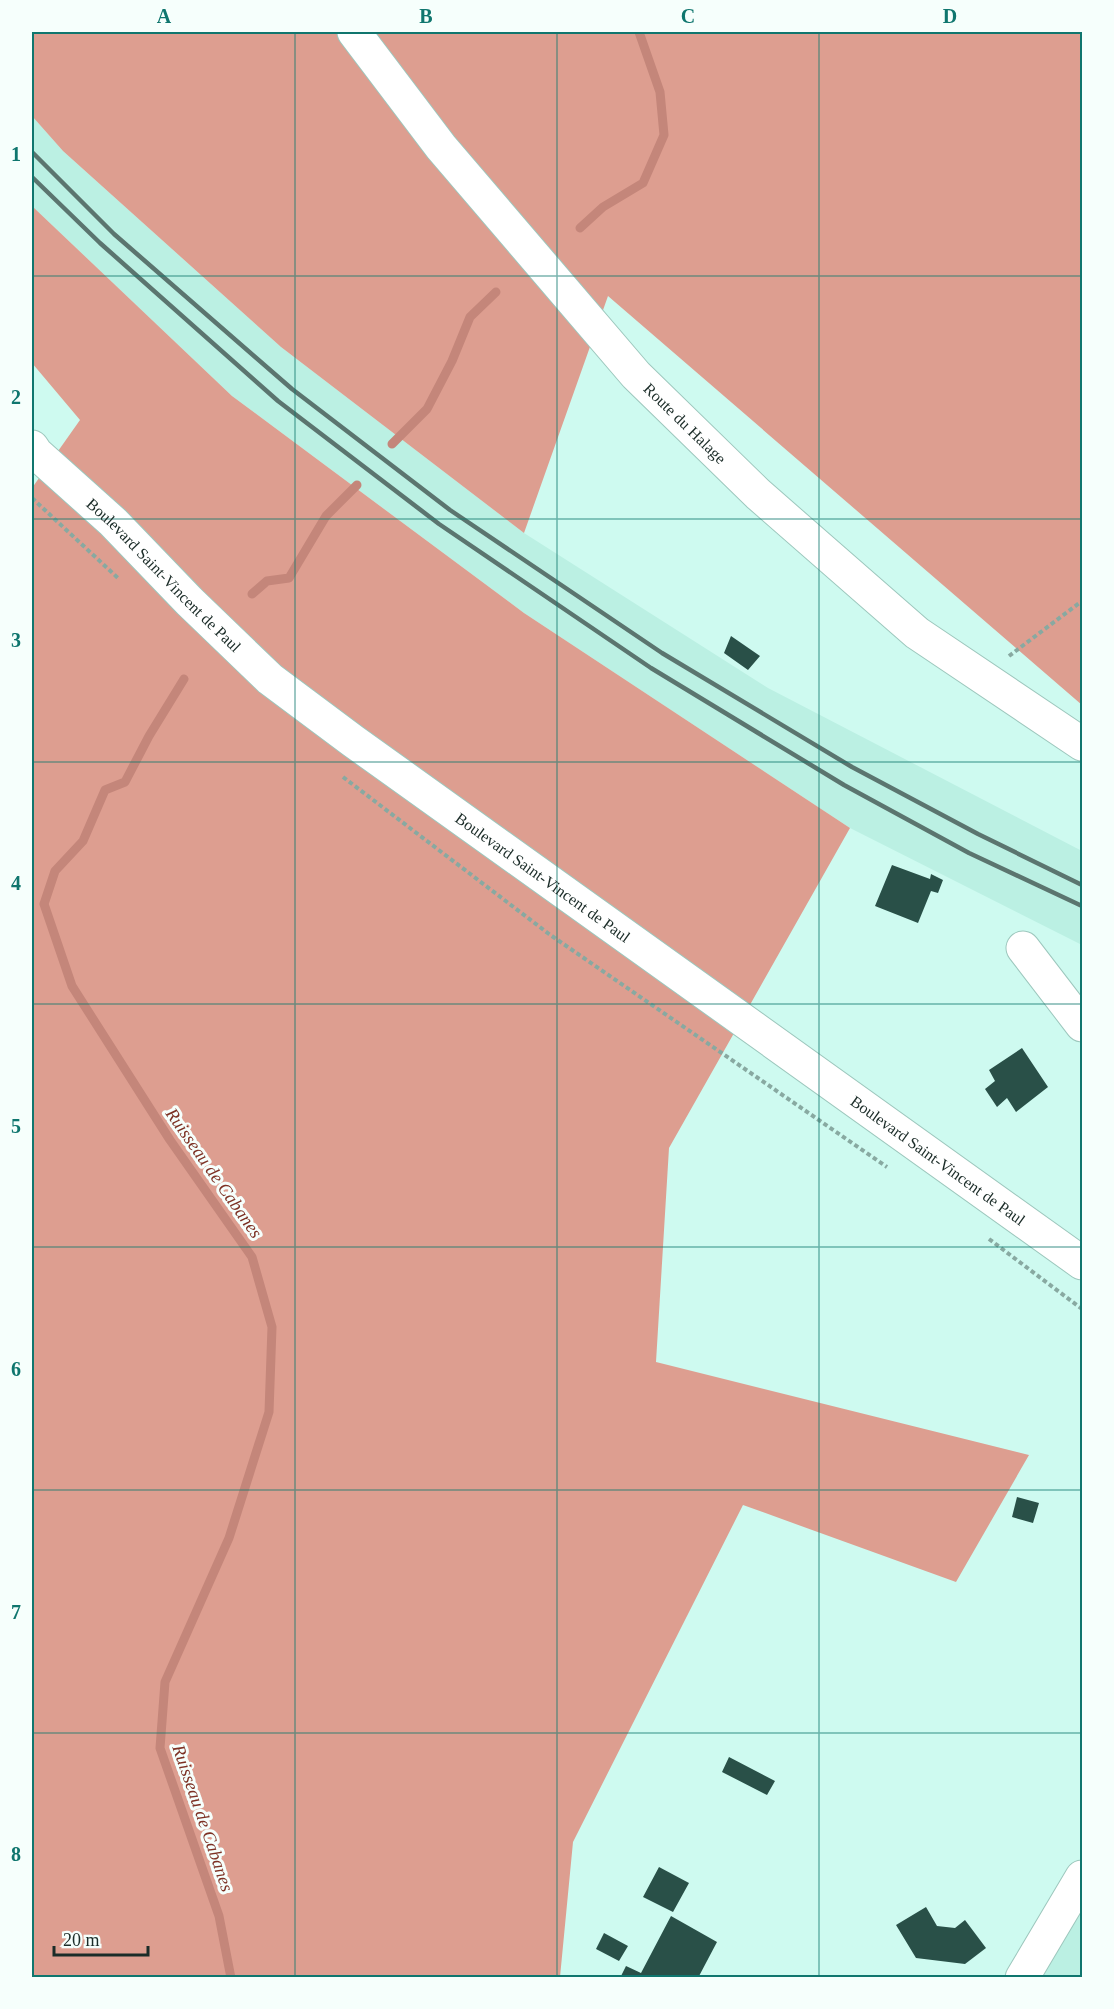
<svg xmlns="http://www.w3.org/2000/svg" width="1114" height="2009" viewBox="0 0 1114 2009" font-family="'Times New Roman',serif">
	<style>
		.built { fill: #bbf0e3 }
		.forest { fill: #dd9e90 }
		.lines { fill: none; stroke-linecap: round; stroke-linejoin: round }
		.stream { stroke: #c4867a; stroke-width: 9 }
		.building { fill: #295048 }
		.minor-casing { stroke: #9dc7bd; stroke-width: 35 }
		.major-casing { stroke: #9dc7bd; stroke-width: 35 }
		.path { stroke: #88a9a1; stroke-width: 4; stroke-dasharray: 4.5 3; stroke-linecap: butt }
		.minor { stroke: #fff; stroke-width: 33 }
		.major { stroke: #fff; stroke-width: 33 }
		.rail { stroke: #5b756f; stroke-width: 4.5 }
		.grid { fill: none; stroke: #0f766e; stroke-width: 1.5; stroke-opacity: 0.55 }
		.labels { text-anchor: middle; stroke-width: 6; stroke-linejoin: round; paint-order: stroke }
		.street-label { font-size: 16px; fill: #1b2c28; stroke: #f6fffc }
		.water-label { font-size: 18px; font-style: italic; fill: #7d3124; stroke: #f6fffc }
		.neatline { fill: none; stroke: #0f766e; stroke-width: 2 }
		.grid-label { font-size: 20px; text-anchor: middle; font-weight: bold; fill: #0f766e }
	</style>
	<rect width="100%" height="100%" fill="#cefaf0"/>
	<!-- built -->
	<path class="built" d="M32,116l31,35 218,196 243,186 244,155 314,163v94l-232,-117 -326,-215 -292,-217 -200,-190z
		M1082,1877v100l-60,1z"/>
	<!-- forest -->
	<path class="forest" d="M32,32h1050v673l-474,-409 -84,237 -243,-186 -218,-196 -31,-35z
		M32,206l200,190 292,217 326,215 -181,320 -13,214 373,93 -73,127 -213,-77 -170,337 -13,135h-528v-1489l48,-68 -48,-57z"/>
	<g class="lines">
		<!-- stream -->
		<path class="stream" d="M580,228l23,-21 40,-24 21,-48 -4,-43 -21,-60
			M392,444l35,-35 25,-48 18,-44 26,-25
			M252,594l15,-13 22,-3 37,-62 31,-31
			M184,679l-35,57 -24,46 -20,8 -22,51 -28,30 -11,33 28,82 98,154 82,117 20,70 -3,85 -40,126 -64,144 -5,66 59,168 12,62"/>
	</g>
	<!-- building -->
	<path class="building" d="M731,636l29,20 -12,14 -24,-17z
		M892,865l38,14 1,-5 12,6 -5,13 -7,-2 -13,32 -43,-17z
		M1022,1048l26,39 -32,25 -9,-14 -10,9 -12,-18 10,-8 -6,-11z
		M1017,1497l22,6 -6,20 -21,-6z
		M729,1757l46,24 -8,14 -45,-23z
		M659,1867l30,16 -16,29 -30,-15z
		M926,1907l11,19 18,2 10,-8 21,28 -21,16 -49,-6 -20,-33z
		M671,1916l46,26 -19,36h-78l6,-12 15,7z
		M604,1933l24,13 -9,15 -23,-12z"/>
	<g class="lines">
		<!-- minor casing -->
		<g class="minor-casing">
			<path id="minor" d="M1023,948l59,77
				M1022,1978l60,-101"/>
		</g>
		<!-- major casing -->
		<g class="major-casing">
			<g id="major">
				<path id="s1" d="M354,32l87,115 195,228 122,119 159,139 165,111"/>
				<path id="s2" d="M32,447l4,6 77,69 76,79 81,78 83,62 729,522"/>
			</g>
		</g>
		<!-- path -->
		<path class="path" d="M32,498l87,81
			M1009,656l73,-55
			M343,777l206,157 338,233
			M989,1239l93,70"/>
		<!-- minor -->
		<use href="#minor" class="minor"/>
		<!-- major -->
		<use href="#major" class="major"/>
		<!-- rail -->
		<path class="rail" d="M32,152l82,82 178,155 158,121 212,143 190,114 126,67 104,51
			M32,177l68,66 178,158 161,123 212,144 193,117 125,68 113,53"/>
	</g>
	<!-- grid -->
	<path class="grid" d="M295,32v1946M557,32v1946M819,32v1946M32,276h1050M32,519h1050M32,762h1050M32,1004h1050M32,1247h1050M32,1490h1050M32,1733h1050"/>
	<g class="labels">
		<!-- street labels -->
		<g class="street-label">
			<text dy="6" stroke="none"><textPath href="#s1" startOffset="513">Route du Halage</textPath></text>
			<text dy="6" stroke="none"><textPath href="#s2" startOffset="184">Boulevard Saint-Vincent de Paul</textPath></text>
			<text dy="6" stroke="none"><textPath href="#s2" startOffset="670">Boulevard Saint-Vincent de Paul</textPath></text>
			<text dy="6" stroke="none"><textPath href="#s2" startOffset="1156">Boulevard Saint-Vincent de Paul</textPath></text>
		</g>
		<!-- water labels -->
		<g class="water-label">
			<text transform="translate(214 1173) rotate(55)" y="6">Ruisseau de Cabanes</text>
			<text transform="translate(203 1818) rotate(71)" y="6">Ruisseau de Cabanes</text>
		</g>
	</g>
	<!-- border -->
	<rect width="1114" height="2009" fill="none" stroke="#f6fffc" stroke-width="66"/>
	<!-- scale -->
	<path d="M54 1946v9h94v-9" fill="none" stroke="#1b2c28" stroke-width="3"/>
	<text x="63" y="1946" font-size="18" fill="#1b2c28" stroke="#f6fffc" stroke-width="4.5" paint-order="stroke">20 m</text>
	<rect x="33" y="33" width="1048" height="1943" class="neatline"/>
	<g class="grid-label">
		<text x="164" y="23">A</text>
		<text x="426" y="23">B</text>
		<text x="688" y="23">C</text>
		<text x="950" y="23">D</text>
		<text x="16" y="161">1</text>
		<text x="16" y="404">2</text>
		<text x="16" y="647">3</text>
		<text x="16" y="890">4</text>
		<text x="16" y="1133">5</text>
		<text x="16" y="1376">6</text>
		<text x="16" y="1619">7</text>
		<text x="16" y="1861">8</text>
	</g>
</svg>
